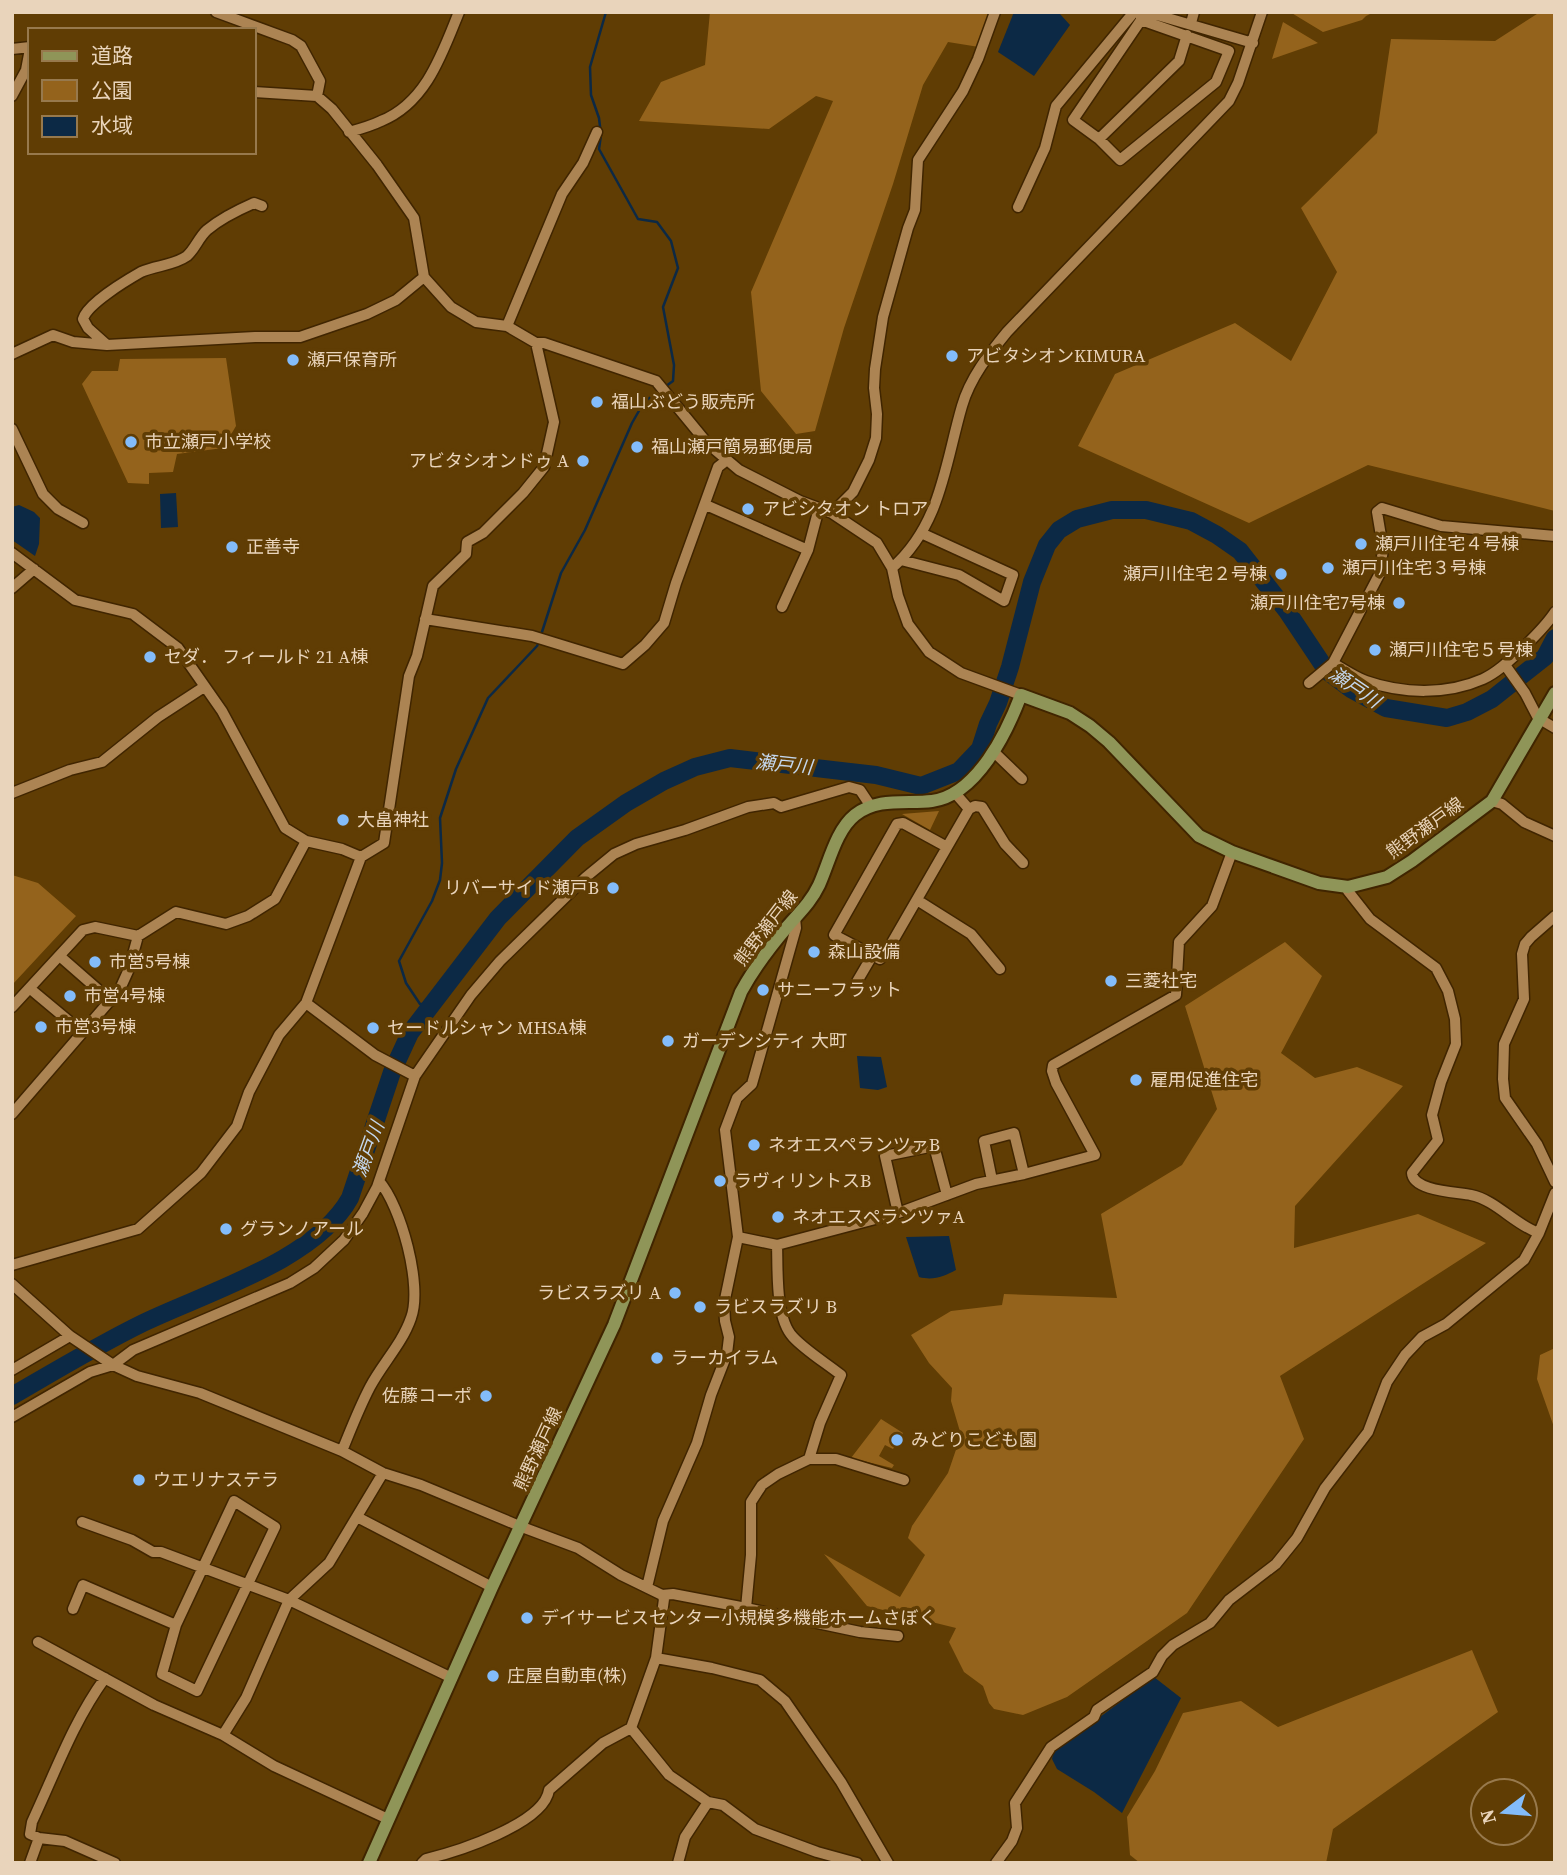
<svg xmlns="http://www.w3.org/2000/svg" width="1567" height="1875" viewBox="0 0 1567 1875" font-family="'Source Serif 4','Noto Sans JP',serif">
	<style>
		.green { fill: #94631c }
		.water { fill: #0c2945 }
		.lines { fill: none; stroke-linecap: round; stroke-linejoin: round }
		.stream { stroke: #0c2945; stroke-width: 2.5 }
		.river { stroke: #0c2945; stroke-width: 18 }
		.minor-casing { stroke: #402500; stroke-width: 13 }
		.major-casing { stroke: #402500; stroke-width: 16 }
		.minor { stroke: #ac8453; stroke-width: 10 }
		.major { stroke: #8f9558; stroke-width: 12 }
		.poi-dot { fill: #83bcfa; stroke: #603d04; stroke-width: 2.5 }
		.labels { text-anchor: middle; stroke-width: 7; stroke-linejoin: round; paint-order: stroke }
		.poi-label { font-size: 18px; fill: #e9d4bb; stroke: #603d04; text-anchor: start }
		.street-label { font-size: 18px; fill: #e9d4bb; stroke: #603d04 }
		.water-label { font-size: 19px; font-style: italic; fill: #c4d7ed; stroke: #603d04 }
	</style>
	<rect width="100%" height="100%" fill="#603d04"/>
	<!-- green -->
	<path class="green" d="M710,12h283l-14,35 -31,-5 -25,43 -30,99 -49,144 -29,103 -19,3 -35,-43 -10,-99 82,-191 -17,-5 -47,33 -130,-8 22,-39 44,-17z
		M1290,12h84l-8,4 -4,4 -39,12z
		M1540,12h15v499l-187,-46 -119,58 -171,-77 37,-72 120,-51 56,38 46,-89 -36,-64 76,-75 14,-94 104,2z
		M1283,22l35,21 -46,16z
		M226,358l10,68 -13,22 -46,6 -4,18 -24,1v11l-21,-1 -46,-99 10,-13h26l2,-12z
		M939,811l-9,19 -28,-16z
		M12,875l26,8 38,33 -64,69z
		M1285,942l37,34 -41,77 34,25 42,-11 46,19 -108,120 -1,42 124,-34 68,29 -206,133 24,63 -117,174 -120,84 -44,18 -29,-6 -5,-6 -6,-17 -19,-14 -15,-30 7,-14 -89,-22 -43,-52 76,43 25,-42 -17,-17 4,-12 36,-53 13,-38 -10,-34 1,-13 -23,-25 -18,-28 40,-24 51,-6 2,-11 113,4 -16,-84 81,-49 35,-56 -32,-103z
		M1555,1348v82l-18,-51 3,-24z
		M881,1419l22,14 -10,16 -8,-4 -6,11 15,9 -2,3 -41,-10z
		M1472,1650l26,62 -165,117 -7,34h-186l-10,-8 -3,-38 28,-46 28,-58 58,-12 37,26z"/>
	<!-- water -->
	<path class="water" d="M1014,12l46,2 10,11 -36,51 -36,-24z
		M176,493l2,34 -17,1 -1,-34z
		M19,505l15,7 6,6 -1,26 -4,12 -23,-16v-33z
		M857,1056l24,1 6,30 -9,3 -18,-2z
		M949,1236l7,34c-12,6 -22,11 -37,7l-13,-40z
		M1154,1677l27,21 -59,115 -28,-21 -37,-23 -5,-10 2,-8z"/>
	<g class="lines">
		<!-- stream -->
		<path class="stream" d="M541,635l20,-62 24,-43 47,-107 12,-21 29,-21 1,-16 -11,-58 15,-39 -7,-27 -14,-19 -19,-3 -39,-70 2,-14 -2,-17 -8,-23 -1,-28 16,-55
			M432,1004h-12l-14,-21 -7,-22 33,-60 8,-21 2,-17 -2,-45 16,-49 32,-71 49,-52 2,-4"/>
		<!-- river -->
		<path class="river" d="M12,1396c43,-25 86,-51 131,-73 62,-30 173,-63 207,-125l42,-126 18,-39 88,-115 79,-80 49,-35 38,-22 31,-14 35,-9 146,17 45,11 38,-15 21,-22 8,-25 10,-21 12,-36 22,-85 15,-37 12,-15 18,-11 35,-9h34l45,11 26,14 23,16 47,60 40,60 24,18 35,19 61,10 20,-6 25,-13 53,-42 10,-19"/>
		<!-- minor casing -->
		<g class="minor-casing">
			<path id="minor" d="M216,12l76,28 9,6 19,35 -3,15
				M1141,12v8l-68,100 26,19 21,21 96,-78 13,-31 -88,-31
				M1147,12l106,31
				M1191,23l3,-11
				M12,49l18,-2
				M254,92l63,4 15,13 45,56 37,53 10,59 27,30 25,15 31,4 29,17h8l112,38 51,62 32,27 61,31 32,12 45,30 15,25 6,28 10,28 21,28 32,21 60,22
				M12,96l14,-26 4,-21
				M349,132c11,-3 22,-6 32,-11 45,-18 61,-67 78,-109
				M1099,139l80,-78 8,-26
				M1018,207l27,-59 11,-42 78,-94
				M507,326l55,-132 21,-31 14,-31
				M107,345l-19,-17 -5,-9c4,-15 44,-39 58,-47 15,-7 32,-6 46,-16 8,-7 12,-19 20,-26 13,-11 31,-20 47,-27l8,3
				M12,354l41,-19 20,7 34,3 148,-8h45l67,-23 29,-14 28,-23
				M12,429l31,65 15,15 25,14
				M706,505l102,45
				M832,513l21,-21 16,-32 7,-22 1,-24 -3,-26 1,-19 8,-52 25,-89 7,-18 3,-50 45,-69 15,-32 17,-47
				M12,553l63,47 58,14 45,34 44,63 63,117 21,13 36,8 19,8
				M901,560l58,15 45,26 9,-26 -92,-42
				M892,568c49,-43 53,-104 70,-162 8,-28 27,-52 45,-74l222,-231 9,-18 24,-71
				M12,588l22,-19
				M782,607l26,-57 11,-42
				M425,619l107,17 91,28 22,-19 19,-22 12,-40 42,-116 9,-7
				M1333,663c10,6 22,14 33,18 37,13 81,14 117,-2 15,-7 27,-19 39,-30 11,-11 24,-23 33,-37
				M1505,665l20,28 13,25 17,10
				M1309,683l24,-20 47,-90 3,-25 -6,-36 5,-4 59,18 114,10
				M994,752l28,27
				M12,793l58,-23 32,-8 56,-45 46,-30
				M1492,801l10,3 22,18 31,14
				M969,809l6,-3 7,1 23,37 18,19
				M947,847l-44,-24 -6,1 -63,111 46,24 6,-6 83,-144 -14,-16
				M1348,887v4l22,28 66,49 12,23 7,28 1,25 -15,38 -9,33 6,25 -26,33c1,18 44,19 59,22 25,5 44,30 68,38
				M917,900l54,34 29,35
				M1555,916l-24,21 -6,7 -3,10 2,45 -20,45 -1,35 2,19 32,46 18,38
				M63,959l48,42
				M855,985l17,-29
				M34,992l48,40
				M306,1003l69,52 40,21
				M12,1007l71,-77 12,-3 43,9 38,-24 50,12 22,-8 27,-17 31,-58
				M12,1114l108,-125 9,-20 9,-33
				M992,1180l-8,-39 30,-8 10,41
				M898,1213l-13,-57 49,-10 13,49
				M738,1237l39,8 121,-32 78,-29 48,-10 71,-19 -39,-72 -4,-12 1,-6 123,-70 3,-53 33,-36 20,-54
				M777,1245c1,25 -2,73 16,92 13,14 33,26 48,38l-21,48 -11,36h27l68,21
				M12,1265l126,-36 63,-56 36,-47 12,-34 30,-57 27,-32 55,-146 23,-14 25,-167 8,-20 16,-70 33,-32 1,-12 16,-9 40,-40 21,-26 10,-45 -18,-79
				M12,1284l58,52 43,29 24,11 63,17 142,58 41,22 38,12 101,42 56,21 43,27 41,20 2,4 -8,59 -25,70 -28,15 -54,47c-5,34 -93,62 -123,69l-4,4
				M12,1370l58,-34
				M12,1417l78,-45 23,-7 20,-15 157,-67 24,-15 30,-28 19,-27 14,-26 38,-111 56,-81 29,-34 86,-84 28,-23 22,-10 49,-14 63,-23 26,-4 7,4 68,-20 11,3 10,15
				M342,1451c9,-22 17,-43 28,-64 12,-23 32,-43 41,-69 12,-32 -10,-112 -32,-137
				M234,1501l41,26 -78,164 -35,-17 14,-49z
				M357,1517l135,70
				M82,1522l50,18 21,12h8l128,48 163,78
				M647,1587l16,-66 34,-78 14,-48 16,-41 2,-17 -4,-16 -1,-17 14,-67 -13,-107 12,-32 15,-14 44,-156 -1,-10
				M662,1595l11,-1 73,14 5,-53v-53l11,-17 16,-11 31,-15
				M746,1608l114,24 38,4
				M73,1609l10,-24 93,40
				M38,1642l116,63 69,30 51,31 114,53
				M656,1658l56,10 48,12 25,21 56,81 47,81
				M105,1678c-32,44 -50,95 -73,144l-2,12 9,4 26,3 50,22
				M631,1728l38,47 39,27 15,3 32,24 62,23 40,11
				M223,1735l23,-37 43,-98 40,-37 54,-90
				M30,1863l9,-25
				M678,1863l7,-26 23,-35
				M996,1863l16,-22 5,-13 -2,-25 36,-56 43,-30 3,-7 56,-38 9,-16 11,-11 37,-22 19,-23 47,-36 21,-26 28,-50 43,-56 19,-50 18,-27 17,-18 24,-13 78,-64 15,-27 16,-40"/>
		</g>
		<!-- major casing -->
		<g class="major-casing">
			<path id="major" d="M369,1863l123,-276 122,-262 127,-333c13,-24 28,-44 46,-65 12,-14 24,-25 32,-42 10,-22 17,-55 36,-70 23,-18 51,-11 77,-14 45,-6 75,-69 89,-106l49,18 20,13 19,16 90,94 33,16 87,31 29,4 39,-10 25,-16 80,-60 63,-108"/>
		</g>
		<!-- minor -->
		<use href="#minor" class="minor"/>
		<!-- major -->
		<use href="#major" class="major"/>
	</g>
	<!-- markers -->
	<g class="poi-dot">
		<circle cx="952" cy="356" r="7"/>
		<circle cx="293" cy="360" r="7"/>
		<circle cx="597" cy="402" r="7"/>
		<circle cx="131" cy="442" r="7"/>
		<circle cx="637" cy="447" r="7"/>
		<circle cx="583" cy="461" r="7"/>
		<circle cx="748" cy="509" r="7"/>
		<circle cx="1361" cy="544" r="7"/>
		<circle cx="232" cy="547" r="7"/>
		<circle cx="1328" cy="568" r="7"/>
		<circle cx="1281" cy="574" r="7"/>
		<circle cx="1399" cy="603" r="7"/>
		<circle cx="1375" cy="650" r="7"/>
		<circle cx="150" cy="657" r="7"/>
		<circle cx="343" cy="820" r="7"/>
		<circle cx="613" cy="888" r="7"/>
		<circle cx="814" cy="952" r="7"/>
		<circle cx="95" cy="962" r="7"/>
		<circle cx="1111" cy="981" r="7"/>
		<circle cx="763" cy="990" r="7"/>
		<circle cx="70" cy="996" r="7"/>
		<circle cx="41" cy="1027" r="7"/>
		<circle cx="373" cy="1028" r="7"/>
		<circle cx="668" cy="1041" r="7"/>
		<circle cx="1136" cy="1080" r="7"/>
		<circle cx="754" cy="1145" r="7"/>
		<circle cx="720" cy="1181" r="7"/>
		<circle cx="778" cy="1217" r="7"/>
		<circle cx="226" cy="1229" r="7"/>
		<circle cx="675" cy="1293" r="7"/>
		<circle cx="700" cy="1307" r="7"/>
		<circle cx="657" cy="1358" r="7"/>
		<circle cx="486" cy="1396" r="7"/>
		<circle cx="897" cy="1440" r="7"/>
		<circle cx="139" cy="1480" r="7"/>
		<circle cx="527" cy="1618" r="7"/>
		<circle cx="493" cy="1676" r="7"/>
	</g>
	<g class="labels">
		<!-- poi labels -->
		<g class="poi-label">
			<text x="966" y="362">アビタシオンKIMURA</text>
			<text x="307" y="366">瀬戸保育所</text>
			<text x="611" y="408">福山ぶどう販売所</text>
			<text x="145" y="448">市立瀬戸小学校</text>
			<text x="651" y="453">福山瀬戸簡易郵便局</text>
			<text x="569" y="467" text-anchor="end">アビタシオンドゥ A</text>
			<text x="762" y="515">アビシタオン トロア</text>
			<text x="1375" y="550">瀬戸川住宅４号棟</text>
			<text x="246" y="553">正善寺</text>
			<text x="1342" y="574">瀬戸川住宅３号棟</text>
			<text x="1267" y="580" text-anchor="end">瀬戸川住宅２号棟</text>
			<text x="1385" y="609" text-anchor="end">瀬戸川住宅7号棟</text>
			<text x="1389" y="656">瀬戸川住宅５号棟</text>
			<text x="164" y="663">セダ． フィールド 21 A棟</text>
			<text x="357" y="826">大畠神社</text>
			<text x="599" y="894" text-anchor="end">リバーサイド瀬戸B</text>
			<text x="828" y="958">森山設備</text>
			<text x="109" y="968">市営5号棟</text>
			<text x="1125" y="987">三菱社宅</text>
			<text x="777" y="996">サニーフラット</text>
			<text x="84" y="1002">市営4号棟</text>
			<text x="55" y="1033">市営3号棟</text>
			<text x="387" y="1034">セードルシャン MHSA棟</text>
			<text x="682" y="1047">ガーデンシティ 大町</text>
			<text x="1150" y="1086">雇用促進住宅</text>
			<text x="768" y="1151">ネオエスペランツァB</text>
			<text x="734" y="1187">ラヴィリントスB</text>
			<text x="792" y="1223">ネオエスペランツァA</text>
			<text x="240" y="1235">グランノアール</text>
			<text x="661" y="1299" text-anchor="end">ラビスラズリ A</text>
			<text x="714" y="1313">ラビスラズリ B</text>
			<text x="671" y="1364">ラーカイラム</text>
			<text x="472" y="1402" text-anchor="end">佐藤コーポ</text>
			<text x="911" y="1446">みどりこども園</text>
			<text x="153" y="1486">ウエリナステラ</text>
			<text x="541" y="1624">デイサービスセンター小規模多機能ホームさぼく</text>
			<text x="507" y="1682">庄屋自動車(株)</text>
		</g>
		<!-- street labels -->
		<g class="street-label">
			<text transform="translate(1425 828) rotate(-36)" y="6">熊野瀬戸線</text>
			<text transform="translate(766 928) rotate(-52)" y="6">熊野瀬戸線</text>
			<text transform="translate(538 1449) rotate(-65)" y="6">熊野瀬戸線</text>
		</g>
		<!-- water labels -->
		<g class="water-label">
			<text transform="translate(1355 687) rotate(34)" y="7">瀬戸川</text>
			<text transform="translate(784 764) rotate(6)" y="7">瀬戸川</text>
			<text transform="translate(368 1149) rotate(-70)" y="7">瀬戸川</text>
		</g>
	</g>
	<!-- border -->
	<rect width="1567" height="1875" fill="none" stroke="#e9d4bb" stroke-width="28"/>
	<!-- legend -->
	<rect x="28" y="28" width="228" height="126" fill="#603d04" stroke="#97794d" stroke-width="2"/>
	<rect x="42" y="51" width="35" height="10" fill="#8f9558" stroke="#97794d" stroke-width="2"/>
	<text x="91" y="63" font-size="21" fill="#e9d4bb">道路</text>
	<rect x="42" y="80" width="35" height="21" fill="#94631c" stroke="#97794d" stroke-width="2"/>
	<text x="91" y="98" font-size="21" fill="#e9d4bb">公園</text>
	<rect x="42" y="116" width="35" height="21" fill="#0c2945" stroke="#97794d" stroke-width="2"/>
	<text x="91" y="133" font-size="21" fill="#e9d4bb">水域</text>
	<!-- north arrow -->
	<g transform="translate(1504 1812) rotate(254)"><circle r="33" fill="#603d04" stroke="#97794d" stroke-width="2"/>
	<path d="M0-5L12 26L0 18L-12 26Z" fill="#83bcfa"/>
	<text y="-10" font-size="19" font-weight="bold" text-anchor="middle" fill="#e9d4bb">N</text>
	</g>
</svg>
